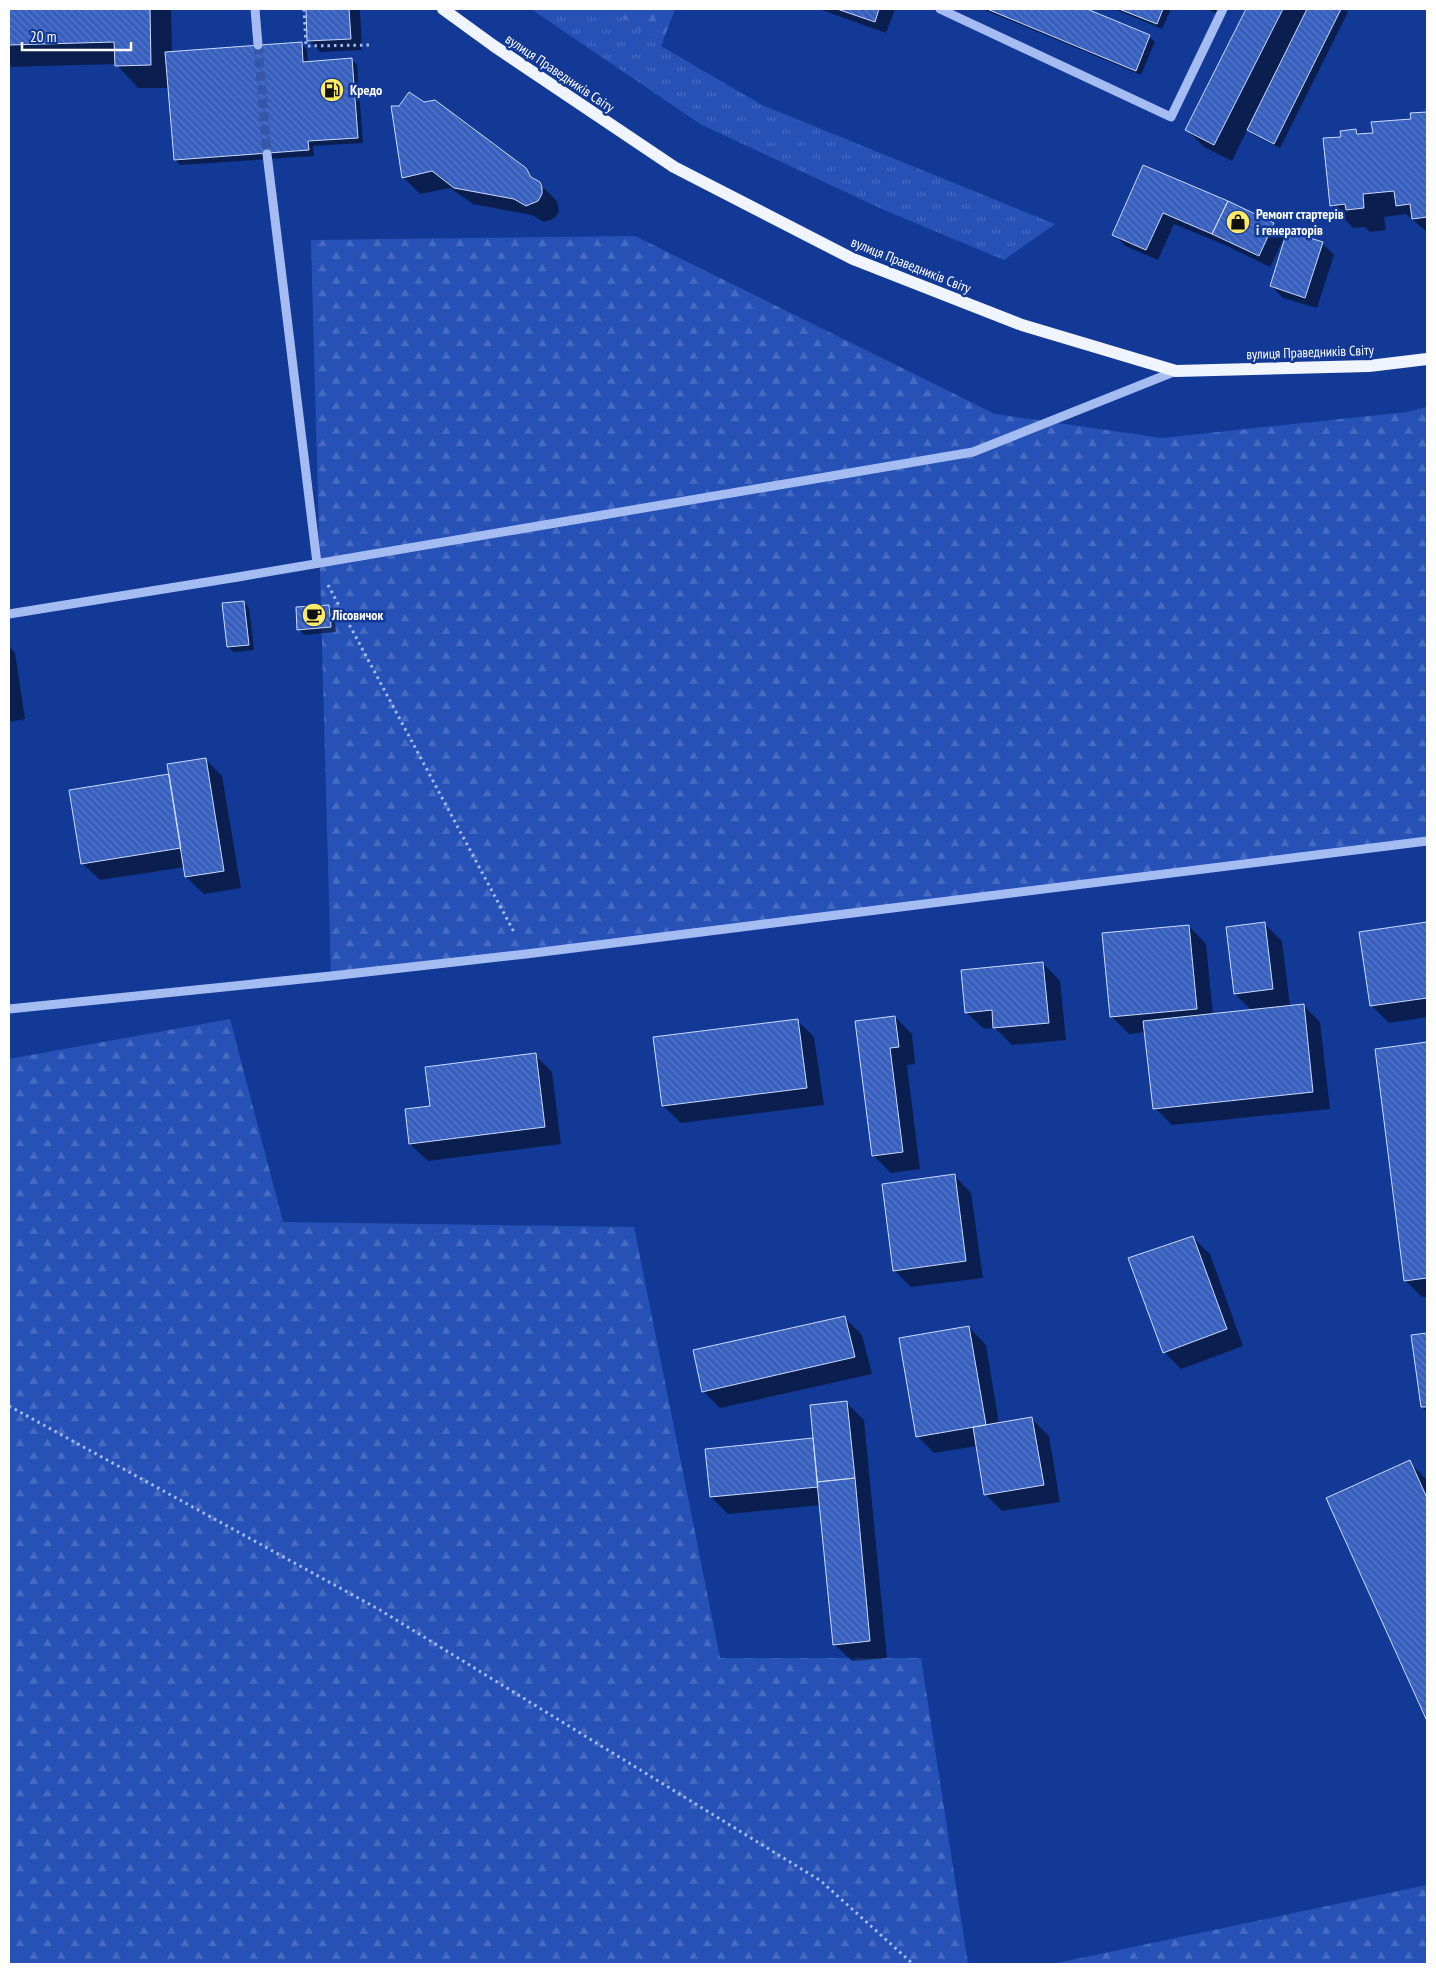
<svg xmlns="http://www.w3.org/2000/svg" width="1436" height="1973" viewBox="0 0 1436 1973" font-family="'PT Sans Narrow',sans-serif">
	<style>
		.grass { fill: url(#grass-tufts) }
		.forest { fill: url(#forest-firs) }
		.shadow { fill: #0007 }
		.building { fill: url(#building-back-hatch); stroke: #ccdbfd }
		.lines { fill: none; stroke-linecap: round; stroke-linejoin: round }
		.minor-tunnel { stroke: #3657a7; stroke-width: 9; stroke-dasharray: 9 4.5; stroke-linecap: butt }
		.path { stroke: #a5bcf3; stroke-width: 3; stroke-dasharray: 2.5 4; stroke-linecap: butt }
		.minor { stroke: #a5bcf3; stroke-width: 9 }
		.major { stroke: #f0f4ff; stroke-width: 12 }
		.labels { text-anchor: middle; stroke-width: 5; stroke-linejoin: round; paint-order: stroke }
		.street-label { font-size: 14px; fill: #fff; stroke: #133997 }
		.poi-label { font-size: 14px; font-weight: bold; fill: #fff; stroke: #133997; text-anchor: start }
	</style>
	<defs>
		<pattern id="grass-tufts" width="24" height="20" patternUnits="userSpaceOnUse" patternTransform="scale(1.25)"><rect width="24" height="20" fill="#2651b6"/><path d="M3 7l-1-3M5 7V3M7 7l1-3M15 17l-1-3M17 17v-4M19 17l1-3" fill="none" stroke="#476bc1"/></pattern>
		<pattern id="forest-firs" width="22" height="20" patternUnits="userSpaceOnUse" patternTransform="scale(1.25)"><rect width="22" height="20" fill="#2651b6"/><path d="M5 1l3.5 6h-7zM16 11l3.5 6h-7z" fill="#476bc1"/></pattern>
		<pattern id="building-back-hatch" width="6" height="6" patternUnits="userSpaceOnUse" patternTransform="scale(1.25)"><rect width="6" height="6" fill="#375fbd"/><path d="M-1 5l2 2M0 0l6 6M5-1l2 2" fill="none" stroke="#5577c7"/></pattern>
	</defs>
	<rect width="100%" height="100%" fill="#133997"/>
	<!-- grass -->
	<path class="grass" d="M531,9h80l50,37 101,59 293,119 -51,36 -120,-50 -184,-86z"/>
	<!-- forest -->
	<path class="forest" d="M611,9h64l-14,37z
		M635,236l360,178 167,24 245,-26 20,-5v434l-1096,135 -20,-736z
		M230,1019l53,203 351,5 86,431h201l47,306h-959v-905z
		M1427,1885v79h-375z"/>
	<!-- shadow -->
	<path class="shadow" d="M9,9h162l1,43 129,-9 6,6 1,14 43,-4 6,6 6,78 -50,3 1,10 -134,9 -5,-5 -6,-72h-31l-22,-24 -107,3z
		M307,9h53l2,41 -42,2 -11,-12z
		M819,9h76l-9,24z
		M982,9h102l65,27 6,6 -14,33z
		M1114,9h57l-9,20z
		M1206,9h14l-2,5z
		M1248,9h97l3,3 -68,136 -26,-13 -6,-7 -16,33 -28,-14 -17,-17z
		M393,107l132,62 32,32 2,11 -4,6 -11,4 -12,-7 -59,-11 -23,-16 -30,6 -17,-17z
		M1427,113v119l-21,-18 -22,3 2,13 -16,2 -5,-5 -12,1 -22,-23 11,-67 14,-8 5,5 13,-1 38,-14v-5z
		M1144,167l130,58 12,12 36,6 12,12 -17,53 -34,-10 -12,-12 15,-48h-2l-14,29 -45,-22 -51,-21 -16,36 -33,-14 -11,-12z
		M244,602l5,6 5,42 -20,2 -6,-5z
		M328,606l6,5 2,21 -32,3 -5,-6z
		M9,646l6,7 10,66 -16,3z
		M205,759l17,17 19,112 -37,6 -18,-17 -1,-10 -85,13 -18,-17 88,-88z
		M1264,923l18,18 8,65 13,-1 17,17 10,87 -158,16 -17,-17 -9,-76 -17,2 -18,-18 78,-90 17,18 7,71 39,-4 -17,-17z
		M1427,923v94l-38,6 -18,-18 -10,-72z
		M1043,963l17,18 6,59 -54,5 -17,-17 -11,1 -18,-17z
		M895,1017l17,17 3,30 -8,1 13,104 -29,4 -17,-17z
		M797,1020l17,17 10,68 -143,18 -18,-17 -9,-68z
		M1427,1044v253h-5l-17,-17 -29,-230z
		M535,1055l17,17 9,72 -133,17 -18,-17 21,-37z
		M954,1175l17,18 12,85 -72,9 -17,-17z
		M1192,1237l18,17 33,92 -62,23 -17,-17z
		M845,1318l17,17 10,39 -152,34 -17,-17z
		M969,1327l17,18 13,79 33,-5 17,17 11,66 -58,9 -17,-17 -8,-48 -43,7 -17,-17z
		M1427,1334v78l-5,-5 -10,-71z
		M847,1403l17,17 23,238 -35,3 -18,-17 -13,-139 -93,9 -17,-17 103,-58z
		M1409,1462l18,18v238l-100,-219z"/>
	<!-- building -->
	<path class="building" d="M9,9h141l1,56 -36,1 -1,-24 -105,3z
		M306,9h43l2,30 -44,2z
		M837,9h42l-4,13z
		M987,9h100l63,26 -14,36z
		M1119,9h44l-6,15z
		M1246,9h37l-69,136 -29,-15z
		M1307,9h34l-67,135 -27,-14z
		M302,42l1,20 49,-4 6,80 -50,3 1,9 -135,10 -9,-108z
		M409,92l15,10 11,-2 91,68 5,9 9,5 2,5v7l-4,7 -12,5 -12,-7 -60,-11 -22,-17 -30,7 -11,-72h8z
		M1426,109h1v108l-15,2 -2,-15 -14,2 -2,-15 -31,3 1,14 -18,2 -1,-6 -15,2 -7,-68 18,-1 -1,-6 16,-2 1,5 16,-1 -2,-11 40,-3 -1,-6 17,-1z
		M1143,165l85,36 -16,33 -49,-21 -17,37 -34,-15z
		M1228,201l46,22 -15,33 -47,-22z
		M1287,231l36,11 -18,56 -35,-12z
		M244,601l5,44 -22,2 -5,-44z
		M329,605l2,22 -34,3 -1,-23z
		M206,758l18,113 -39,6 -18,-113z
		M169,774l12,74 -100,16 -12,-74z
		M1265,922l8,67 -39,5 -8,-67z
		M1427,922v76l-57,8 -11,-74z
		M1189,925l8,84 -87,8 -8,-84z
		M1043,962l6,61 -56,5 -1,-18 -27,3 -4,-43z
		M1304,1004l9,88 -160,17 -10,-88z
		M895,1016l4,31 -9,1 13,104 -31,4 -17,-135z
		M798,1019l9,69 -145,18 -9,-69z
		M1427,1042v236l-23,3 -29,-232z
		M536,1053l9,74 -136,17 -4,-35 25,-3 -5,-39z
		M955,1174l11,87 -73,10 -11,-87z
		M1193,1236l34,93 -64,24 -35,-95z
		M845,1316l10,41 -153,35 -9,-42z
		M969,1326l17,99 -70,12 -17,-99z
		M1427,1333v74h-6l-10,-72z
		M847,1401l8,77 -38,4 -7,-77z
		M1032,1417l12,68 -60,10 -11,-68z
		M813,1438l5,49 -108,10 -5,-48z
		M1410,1460l17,38v223l-101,-223z
		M855,1478l15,163 -37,4 -16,-163z"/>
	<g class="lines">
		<!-- minor-tunnel -->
		<path class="minor-tunnel" d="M258,45l9,109"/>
		<!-- path -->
		<path class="path" d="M304,9l2,37 65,-1
			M328,585l186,347
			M9,1406l371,204 441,271 92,83"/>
		<!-- minor -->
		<path class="minor" d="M255,9l3,36
			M940,9l231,108 52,-108
			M267,154l50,409
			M9,614l229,-37 735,-125 203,-81
			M9,1009l322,-33 195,-22 901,-113"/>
		<!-- major -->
		<path class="major" d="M443,9l51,37 180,121 179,92 169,66 154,46 193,-5 58,-7"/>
	</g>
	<!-- icons -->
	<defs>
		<g id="fuel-disc" transform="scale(1.25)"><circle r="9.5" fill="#ffea66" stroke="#133997"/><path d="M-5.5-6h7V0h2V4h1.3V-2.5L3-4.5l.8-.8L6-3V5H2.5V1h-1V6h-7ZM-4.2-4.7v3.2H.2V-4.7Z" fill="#111"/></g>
		<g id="shop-disc" transform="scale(1.25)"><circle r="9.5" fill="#ffea66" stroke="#133997"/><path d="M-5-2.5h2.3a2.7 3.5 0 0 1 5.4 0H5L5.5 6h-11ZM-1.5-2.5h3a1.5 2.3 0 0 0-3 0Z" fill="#111"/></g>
		<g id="cafe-disc" transform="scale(1.25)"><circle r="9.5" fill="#ffea66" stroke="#133997"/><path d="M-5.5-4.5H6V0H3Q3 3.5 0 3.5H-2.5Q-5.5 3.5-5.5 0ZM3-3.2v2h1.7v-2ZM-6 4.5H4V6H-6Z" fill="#111"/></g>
	</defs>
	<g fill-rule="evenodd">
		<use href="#fuel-disc" x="332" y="90"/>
		<use href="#shop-disc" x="1238" y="222"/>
		<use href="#cafe-disc" x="314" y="615"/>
	</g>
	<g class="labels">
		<!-- street labels -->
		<g class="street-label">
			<text transform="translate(560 73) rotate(34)" y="5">вулиця Праведників Світу</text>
			<text transform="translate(911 265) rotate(22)" y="5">вулиця Праведників Світу</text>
			<text transform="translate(1310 352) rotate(-2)" y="5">вулиця Праведників Світу</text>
		</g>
		<!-- poi labels -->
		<g class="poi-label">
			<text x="350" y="95">Кредо</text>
			<text x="1256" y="219">Ремонт стартерів<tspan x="1256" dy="16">і генераторів</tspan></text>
			<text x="332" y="620">Лісовичок</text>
		</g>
	</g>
	<!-- border -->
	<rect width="1436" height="1973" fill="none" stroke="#ffffff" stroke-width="20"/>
	<!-- scale -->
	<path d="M22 42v8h109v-8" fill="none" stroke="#ffffff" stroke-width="2.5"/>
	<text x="30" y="42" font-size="15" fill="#ffffff" stroke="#133997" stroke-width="4" paint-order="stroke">20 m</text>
</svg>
